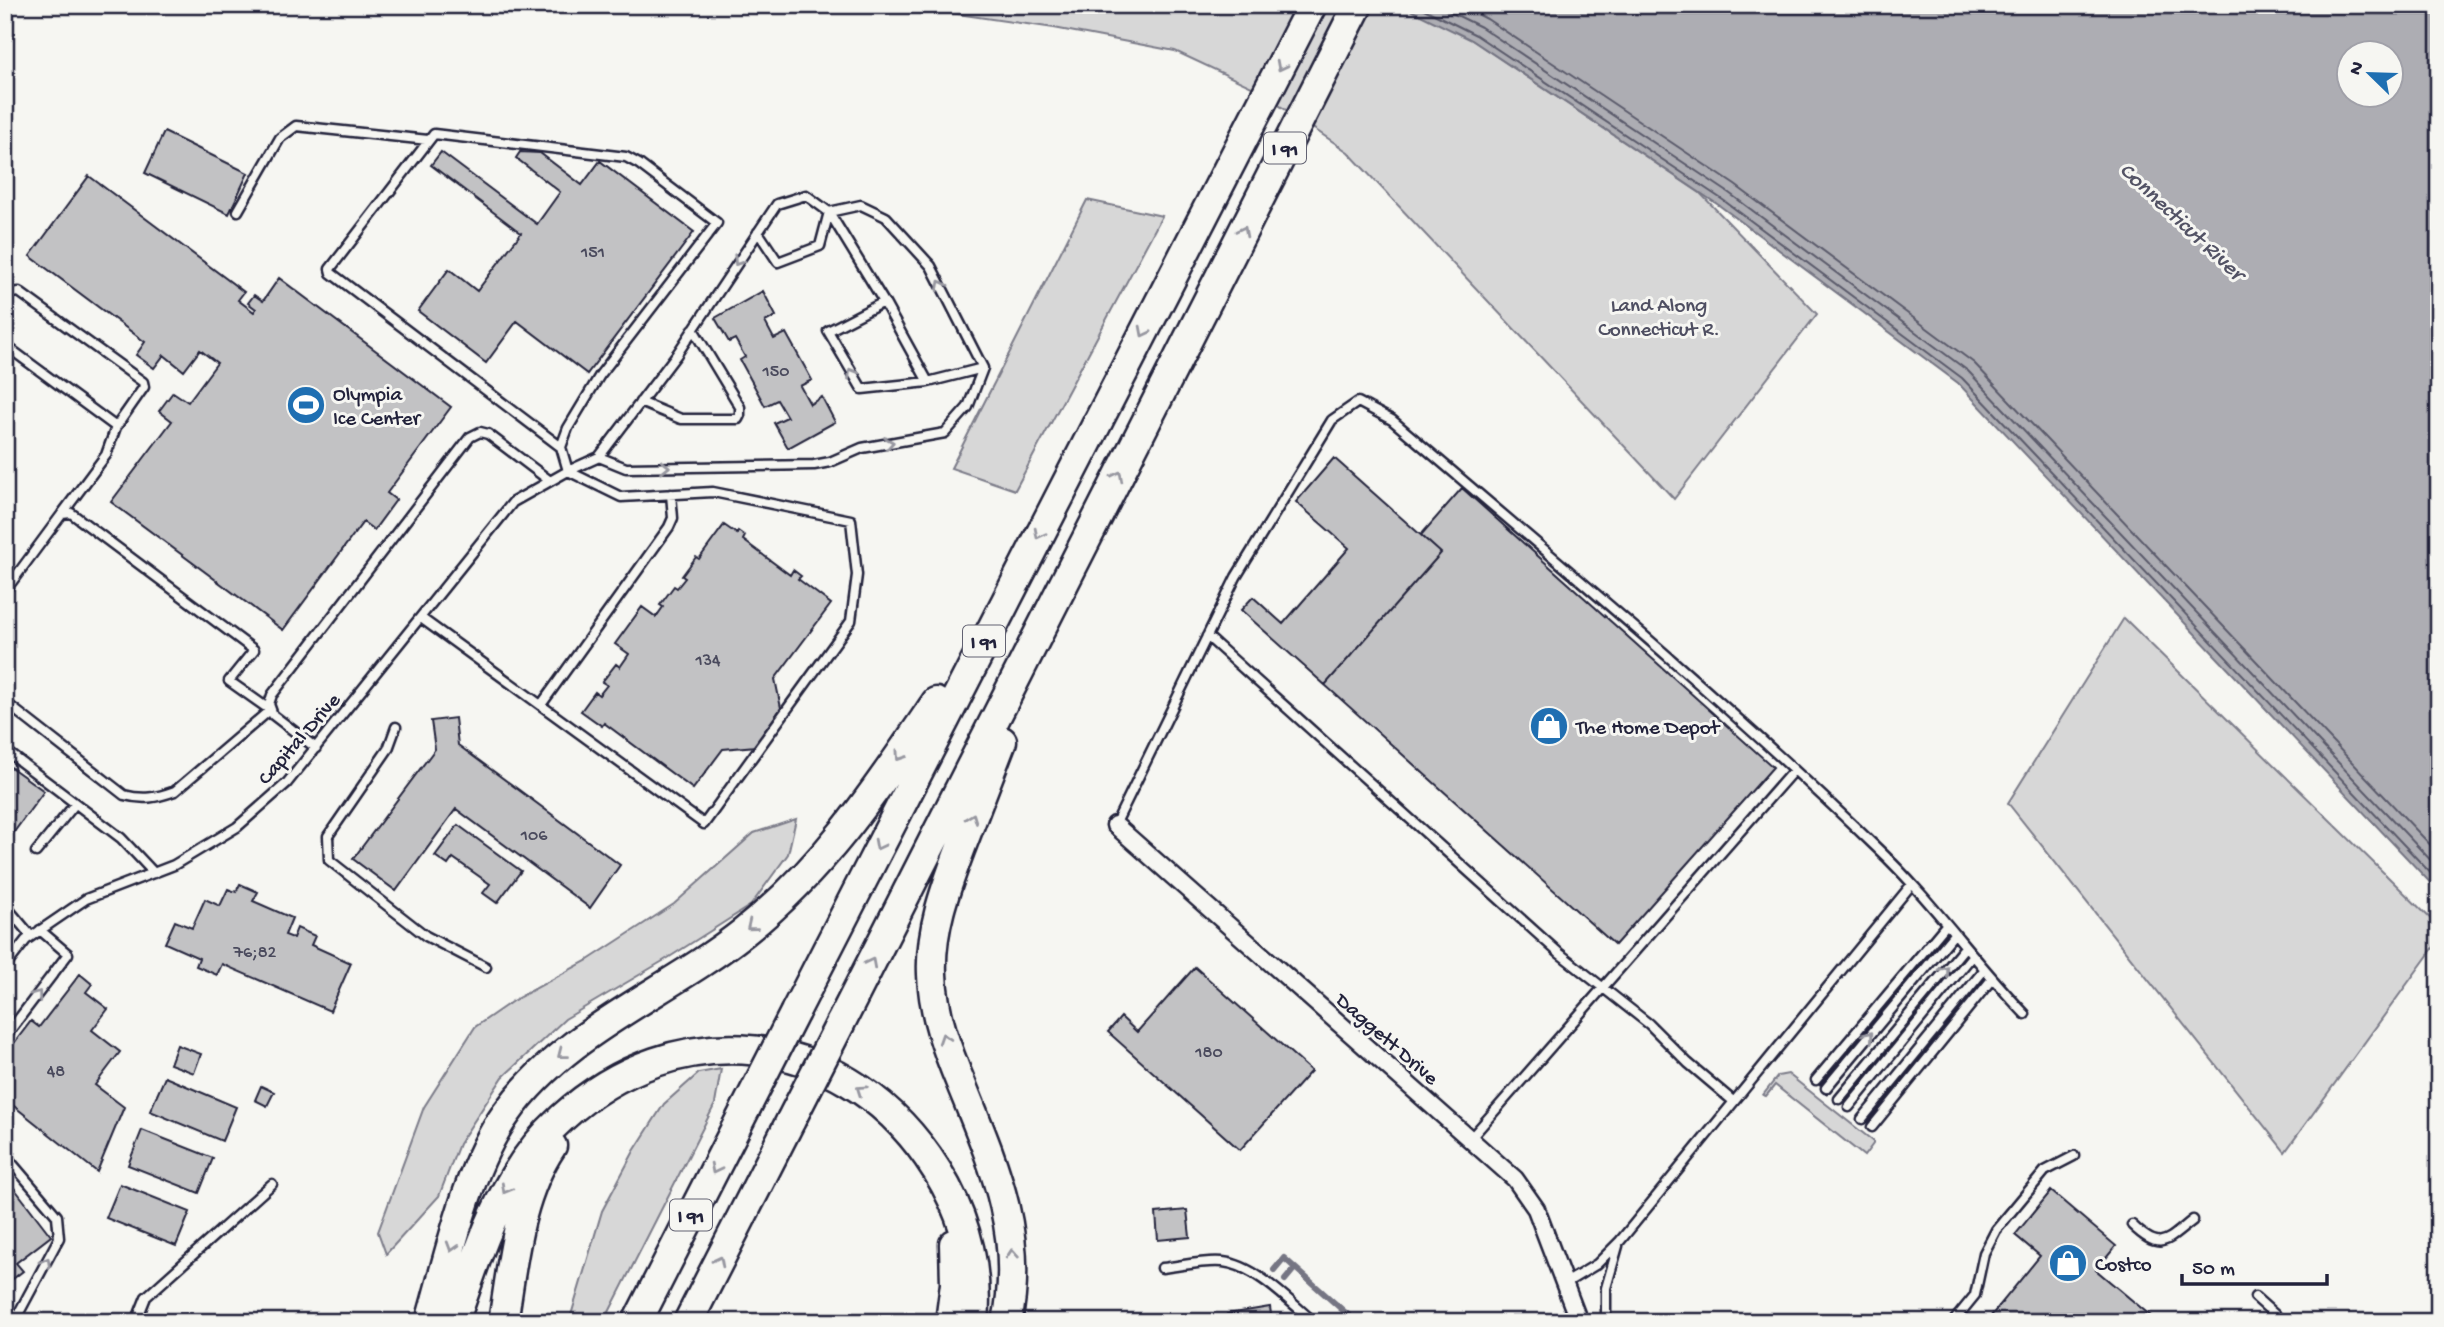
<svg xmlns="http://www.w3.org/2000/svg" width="2444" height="1327" viewBox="0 0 2444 1327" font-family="'Gochi Hand',sans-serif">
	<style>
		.green { fill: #d7d7d7; stroke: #7c7c89; stroke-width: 2 }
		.water { fill: #adadb3; stroke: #757583; stroke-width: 2; fill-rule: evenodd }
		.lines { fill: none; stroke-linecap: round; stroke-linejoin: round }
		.shore { stroke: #5a5a6b; stroke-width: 2 }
		.stream { stroke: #757583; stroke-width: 6 }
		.building { fill: #c2c2c4; stroke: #22223b; stroke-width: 2 }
		.service-casing { stroke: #22223b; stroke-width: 13 }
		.minor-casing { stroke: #22223b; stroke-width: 21 }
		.motorway-casing { stroke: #22223b; stroke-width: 33 }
		.service { stroke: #f6f6f2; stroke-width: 8 }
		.minor { stroke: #f6f6f2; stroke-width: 16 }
		.motorway { stroke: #f6f6f2; stroke-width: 28 }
		.motorway-bridge-casing { stroke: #22223b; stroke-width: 33; stroke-linecap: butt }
		.motorway-bridge { stroke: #f6f6f2; stroke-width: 28 }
		.oneway { stroke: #9797a0 }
		.labels { text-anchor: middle; stroke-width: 6; stroke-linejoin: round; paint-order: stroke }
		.number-label { font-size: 18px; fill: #4a4a5d }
		.shield { fill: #f6f6f2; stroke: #626272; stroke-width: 2 }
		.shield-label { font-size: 19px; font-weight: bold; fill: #22223b }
		.park-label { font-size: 21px; fill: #4f4f62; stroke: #f6f6f2 }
		.poi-label { font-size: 21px; fill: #22223b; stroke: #f6f6f2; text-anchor: start }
		.street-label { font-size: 21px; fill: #22223b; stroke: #f6f6f2 }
		.water-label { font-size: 23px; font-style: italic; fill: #535365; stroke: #f6f6f2 }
	</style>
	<rect width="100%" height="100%" fill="#f6f6f2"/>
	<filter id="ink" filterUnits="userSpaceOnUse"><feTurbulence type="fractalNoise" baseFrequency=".0143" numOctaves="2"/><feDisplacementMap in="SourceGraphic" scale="14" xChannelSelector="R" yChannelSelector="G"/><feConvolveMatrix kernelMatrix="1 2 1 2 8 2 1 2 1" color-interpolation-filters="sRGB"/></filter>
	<g filter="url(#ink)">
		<!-- green -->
		<path class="green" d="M896,5h563l13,35 228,153 117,121 -143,185 -326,-347 -96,-65 -77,-36 -121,-23z
			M1087,200l75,16 -147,274 -64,-22z
			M2124,618l315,309v13l-154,212 -277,-349z
			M796,819l-8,35 -37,51 -83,53 -103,61 -62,58 -44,67 -20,52 -53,58 -8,-22 46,-125 51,-80 39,-27 74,-40 86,-56 80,-71z
			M721,1069l-6,35 -111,218h-35l33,-111 32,-60 30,-47 35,-31z
			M1788,1074l85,67v3l-9,12 -89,-71 -9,11 -3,-1 15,-19z"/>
		<!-- water -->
		<path class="water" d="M1400,5h1039v887l-481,-509 -238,-177 -248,-166zM2350,52h42v42h-42z"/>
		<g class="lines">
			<!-- shore -->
			<path class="shore" d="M1416,5l60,30 247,165 239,178 477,504
				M1436,5l45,22 248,166 239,178 471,498
				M1460,5l27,14 248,166 239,178 465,491"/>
			<!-- stream -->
			<path class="stream" d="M1274,1270l10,-12 72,64
				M1285,1280l10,-12"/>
		</g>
		<!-- building -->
		<path class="building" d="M164,132l84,41 -19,41 -84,-41z
			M441,152l96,72 23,-32 -44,-34 4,-6 20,1 42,32 18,-24 94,71 -107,142 -70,-53 -31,42 -68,-52 31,-42 28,22 44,-58 -90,-68z
			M89,176l155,116 -6,8 16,12 2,-3 -8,-6 6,-8 9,6 16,-23 172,129 -64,86 9,7 -22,30 -11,-8 -80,108 -172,-128 61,-81 -13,-10 14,-19 15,10 29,-39 -17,-13 -16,21 -20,-16 -10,13 -18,-13 9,-13 -115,-86z
			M763,291l13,25 -11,6 9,17 12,-6 26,47 -12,6 10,18 12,-7 13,25 -47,26 -14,-25 13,-6 -10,-17 -12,6 -25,-46 5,-3 -10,-18 -6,3 -14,-24z
			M1334,458l107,95 -116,132 -84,-75 12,-13 30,27 66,-76 -53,-46z
			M1462,488l311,279 -158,178 -290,-260 116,-132 -20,-18z
			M724,525l13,9 1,-3 7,5 -2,4 47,35 3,-5 8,6 -3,3 33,25 -56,75 6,29 -25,38 -33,3 -30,40 -89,-66 -2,3 -21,-15 14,-19 4,3 8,-10 -5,-3 14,-18 4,3 9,-13 -14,-10 27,-37 14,10 7,-10 -3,-2 14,-19 3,2 8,-10 -3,-2 14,-19 3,2z
			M455,718l3,27 162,120 -30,43 -134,-99 -60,82 -43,-32 82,-110 -4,-28z
			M5,763l39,28 -38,52h-1z
			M458,825l63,46 -24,32 -14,-10 7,-9 -37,-26 -5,7 -13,-9z
			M240,884l18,8 -5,9 39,17 -7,17 8,3 4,-10 18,8 -4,9 40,18 -21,48 -108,-47 -5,11 -21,-9 3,-8 -34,-15 10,-22 17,7 13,-29 15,7 8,-17 8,3z
			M1195,967l116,104 -71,79 -132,-118 13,-15 16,15z
			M80,974l12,10 -6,8 22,17 -16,21 28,22 -25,33 29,22 -27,65 -92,-73v-44l26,-34 8,6z
			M177,1045l24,9 -7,19 -24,-9z
			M165,1077l71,30 -14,34 -72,-30z
			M261,1086l13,6 -7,14 -12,-6z
			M142,1130l71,28 -14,35 -71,-28z
			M5,1176l46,60 -35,27 7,8 -18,14z
			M120,1184l70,28 -14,34 -70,-28z
			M2051,1191l65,55 -20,24 62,52h-172l54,-66 -25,-21z
			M1187,1210l3,27 -32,3 -2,-27z
			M1270,1307l2,15h-44l-1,-8z"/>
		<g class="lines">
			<!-- service casing -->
			<g class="service-casing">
				<path id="service" d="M238,211l42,-73 16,-12 132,14
					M829,212l55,90 -56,29 34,58 66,-7 55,-14
					M758,232l20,30 42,-16 9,-34
					M5,301l6,-8 8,-1 124,90 1,5 -28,40 -10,28 -44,59
					M884,302l44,80
					M5,345l111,82
					M640,402l41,17h57l2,-4v-8l-47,-78
					M5,591l57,-77 9,-1 183,137 -25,31 41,29 -95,81c-19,7 -32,9 -51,4l-119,-93
					M421,618l283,206 147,-203 6,-46 -6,-55 -138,-28 -92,5 -53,-26 -7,-24 7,-19 32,-53 117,-152 -78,-59 -13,-7 -192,-23 -104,135 1,4 230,174
					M1207,636l352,317 90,71 39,39 45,38
					M541,705l128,-178 4,-9 -2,-24
					M396,727l-8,22 -60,87 1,24 97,76 60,31
					M316,748l-43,-33 -4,-11 3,-9 198,-258 10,-5 8,2 62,47
					M5,750l116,88 33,35
					M1115,825l121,-248 96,-157 26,-18 34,18c164,140 330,278 485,428 54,51 97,113 148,166
					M36,852l39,-48
					M5,905l26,31
					M5,967l21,-27 60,-41 88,-34 63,-38 50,-44 226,-281 55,-31 31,-14 78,-103 100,-150 29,-9 23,17 32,-7 25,12 45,49 52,102 -15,39 -23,26 -83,15 -32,14 -16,3 -188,3 -27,-11
					M5,1037l63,-83 -28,-24
					M1816,1080l130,-155
					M1826,1088l128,-154
					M1839,1099l126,-152
					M1849,1107l123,-151
					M1862,1119l122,-149
					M1872,1127l120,-148
					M1470,1139l323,-368
					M5,1155l52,61 2,22 -45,84
					M2132,1225c29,28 34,16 61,-5
					M1162,1268c20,-2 41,-8 61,-6 32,3 67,40 91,60
					M1564,1284l33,-20 23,-23 292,-357
					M2255,1297l28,25
					M136,1322l10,-25 126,-113
					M1606,1322v-34l12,-42
					M1953,1322l22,-27 9,-42 12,-23 49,-59 29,-15"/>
			</g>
			<!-- minor casing -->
			<g class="minor-casing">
				<path id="minor" d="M1115,825l400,354 21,30 43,113"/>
			</g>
			<!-- motorway casing -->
			<g class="motorway-casing">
				<path id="motorway" d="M1002,741c-14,36 -28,73 -42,109 -15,40 -30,80 -28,124 1,39 15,76 30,112 32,79 63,149 45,236
					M795,1012l517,-1007
					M840,1024l518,-1019
					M430,1322c19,-65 37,-154 76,-208 59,-84 160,-120 238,-182 81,-64 135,-146 192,-230
					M454,1322c26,-74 48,-150 108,-204 114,-104 277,-89 366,39 35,50 51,104 46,165
					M503,1322c10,-60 14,-124 49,-176
					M637,1322l109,-214
					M688,1322l103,-202
					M950,1322l5,-38 -1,-40"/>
			</g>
			<!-- service -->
			<use href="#service" class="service"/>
			<!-- minor -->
			<use href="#minor" class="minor"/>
			<!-- motorway -->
			<use href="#motorway" class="motorway"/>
			<!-- motorway-bridge casing -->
			<g class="motorway-bridge-casing">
				<path id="motorway-bridge" d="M746,1108l49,-96
					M791,1120l49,-96"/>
			</g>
			<!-- motorway-bridge -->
			<use href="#motorway-bridge" class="motorway-bridge"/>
		</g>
		<!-- one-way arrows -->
		<defs><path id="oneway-chevron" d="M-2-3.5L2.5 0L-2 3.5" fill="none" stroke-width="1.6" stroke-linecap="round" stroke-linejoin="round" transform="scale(1.75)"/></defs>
		<g class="oneway">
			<use href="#oneway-chevron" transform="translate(1281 66) rotate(117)"/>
			<use href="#oneway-chevron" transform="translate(1243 231) rotate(-63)"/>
			<use href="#oneway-chevron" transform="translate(738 261) rotate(123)"/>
			<use href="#oneway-chevron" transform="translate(941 285) rotate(-117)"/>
			<use href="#oneway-chevron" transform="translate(1144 332) rotate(117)"/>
			<use href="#oneway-chevron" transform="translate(852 373) rotate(-121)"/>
			<use href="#oneway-chevron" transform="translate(889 443) rotate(-10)"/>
			<use href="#oneway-chevron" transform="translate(665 467) rotate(-1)"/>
			<use href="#oneway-chevron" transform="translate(1118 476) rotate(-63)"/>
			<use href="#oneway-chevron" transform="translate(1039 534) rotate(117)"/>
			<use href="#oneway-chevron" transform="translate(900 756) rotate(124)"/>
			<use href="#oneway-chevron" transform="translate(972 818) rotate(-69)"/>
			<use href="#oneway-chevron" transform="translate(879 845) rotate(117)"/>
			<use href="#oneway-chevron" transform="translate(751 926) rotate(141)"/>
			<use href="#oneway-chevron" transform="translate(871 963) rotate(-63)"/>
			<use href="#oneway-chevron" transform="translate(1945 971) rotate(-50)"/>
			<use href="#oneway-chevron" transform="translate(37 995) rotate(-53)"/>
			<use href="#oneway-chevron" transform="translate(1869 1036) rotate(-50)"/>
			<use href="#oneway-chevron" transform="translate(944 1038) rotate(-108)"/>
			<use href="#oneway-chevron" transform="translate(562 1054) rotate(142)"/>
			<use href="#oneway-chevron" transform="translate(861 1090) rotate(-146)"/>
			<use href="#oneway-chevron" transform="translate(715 1169) rotate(117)"/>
			<use href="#oneway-chevron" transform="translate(506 1189) rotate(119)"/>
			<use href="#oneway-chevron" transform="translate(452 1247) rotate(107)"/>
			<use href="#oneway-chevron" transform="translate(1012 1254) rotate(-94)"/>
			<use href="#oneway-chevron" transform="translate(719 1261) rotate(-63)"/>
			<use href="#oneway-chevron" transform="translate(46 1262) rotate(-61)"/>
		</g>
	</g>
	<!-- icons -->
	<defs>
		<g id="stadium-disc" transform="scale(2.0125)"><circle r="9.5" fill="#1f6fb2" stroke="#f6f6f2"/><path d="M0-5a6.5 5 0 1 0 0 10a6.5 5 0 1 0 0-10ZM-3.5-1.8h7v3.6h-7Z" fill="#fff"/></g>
		<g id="shop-disc" transform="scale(2.0125)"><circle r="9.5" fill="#1f6fb2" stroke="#f6f6f2"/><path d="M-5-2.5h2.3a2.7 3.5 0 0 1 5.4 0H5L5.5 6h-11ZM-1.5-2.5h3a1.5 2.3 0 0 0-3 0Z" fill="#fff"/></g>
	</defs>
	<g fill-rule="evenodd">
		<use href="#stadium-disc" x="306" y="405"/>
		<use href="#shop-disc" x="1549" y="726"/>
		<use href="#shop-disc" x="2068" y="1263"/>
	</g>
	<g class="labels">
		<!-- number labels -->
		<g class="number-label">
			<text x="593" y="257">151</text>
			<text x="776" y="376">150</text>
			<text x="708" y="665">134</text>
			<text x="534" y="840">106</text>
			<text x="255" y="957">76;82</text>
			<text x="1209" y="1057">180</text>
			<text x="56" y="1076">48</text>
		</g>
		<!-- shield labels -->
		<g class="shield">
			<rect x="1264" y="132.5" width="42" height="31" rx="5"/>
			<rect x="963" y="625.5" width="42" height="31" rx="5"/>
			<rect x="670" y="1199.5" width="42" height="31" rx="5"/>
		</g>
		<g class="shield-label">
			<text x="1285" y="155">I 91</text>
			<text x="984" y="648">I 91</text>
			<text x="691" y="1222">I 91</text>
		</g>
		<!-- park labels -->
		<g class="park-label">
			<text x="1659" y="311">Land Along<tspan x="1659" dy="24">Connecticut R.</tspan></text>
		</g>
		<!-- poi labels -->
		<g class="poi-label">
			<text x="333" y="400">Olympia<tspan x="333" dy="24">Ice Center</tspan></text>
			<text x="1576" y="733">The Home Depot</text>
			<text x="2095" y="1270">Costco</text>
		</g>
		<!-- street labels -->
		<g class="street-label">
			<text transform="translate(298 738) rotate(-49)" y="7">Capital Drive</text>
			<text transform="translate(1388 1038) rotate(41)" y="7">Daggett Drive</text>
		</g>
		<!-- water labels -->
		<g class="water-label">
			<text transform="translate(2183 220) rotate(43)" y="8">Connecticut River</text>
		</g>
	</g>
	<!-- margin -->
	<rect width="2444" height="1327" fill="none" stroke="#f6f6f2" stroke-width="28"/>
	<rect x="14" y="14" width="2416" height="1299" fill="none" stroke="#22223b" stroke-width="2.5" filter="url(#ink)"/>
	<!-- north arrow -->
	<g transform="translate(2370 74) rotate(293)"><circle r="33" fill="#f6f6f2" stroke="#a1a1a9" stroke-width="2"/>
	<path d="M0-5L12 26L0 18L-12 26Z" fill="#1f6fb2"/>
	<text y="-10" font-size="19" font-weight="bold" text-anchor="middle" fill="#22223b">N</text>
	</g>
	<!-- scale -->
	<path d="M2182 1274v10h145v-10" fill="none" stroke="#22223b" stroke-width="3.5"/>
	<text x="2192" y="1274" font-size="21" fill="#22223b" stroke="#f6f6f2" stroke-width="5" paint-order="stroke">50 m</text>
</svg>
